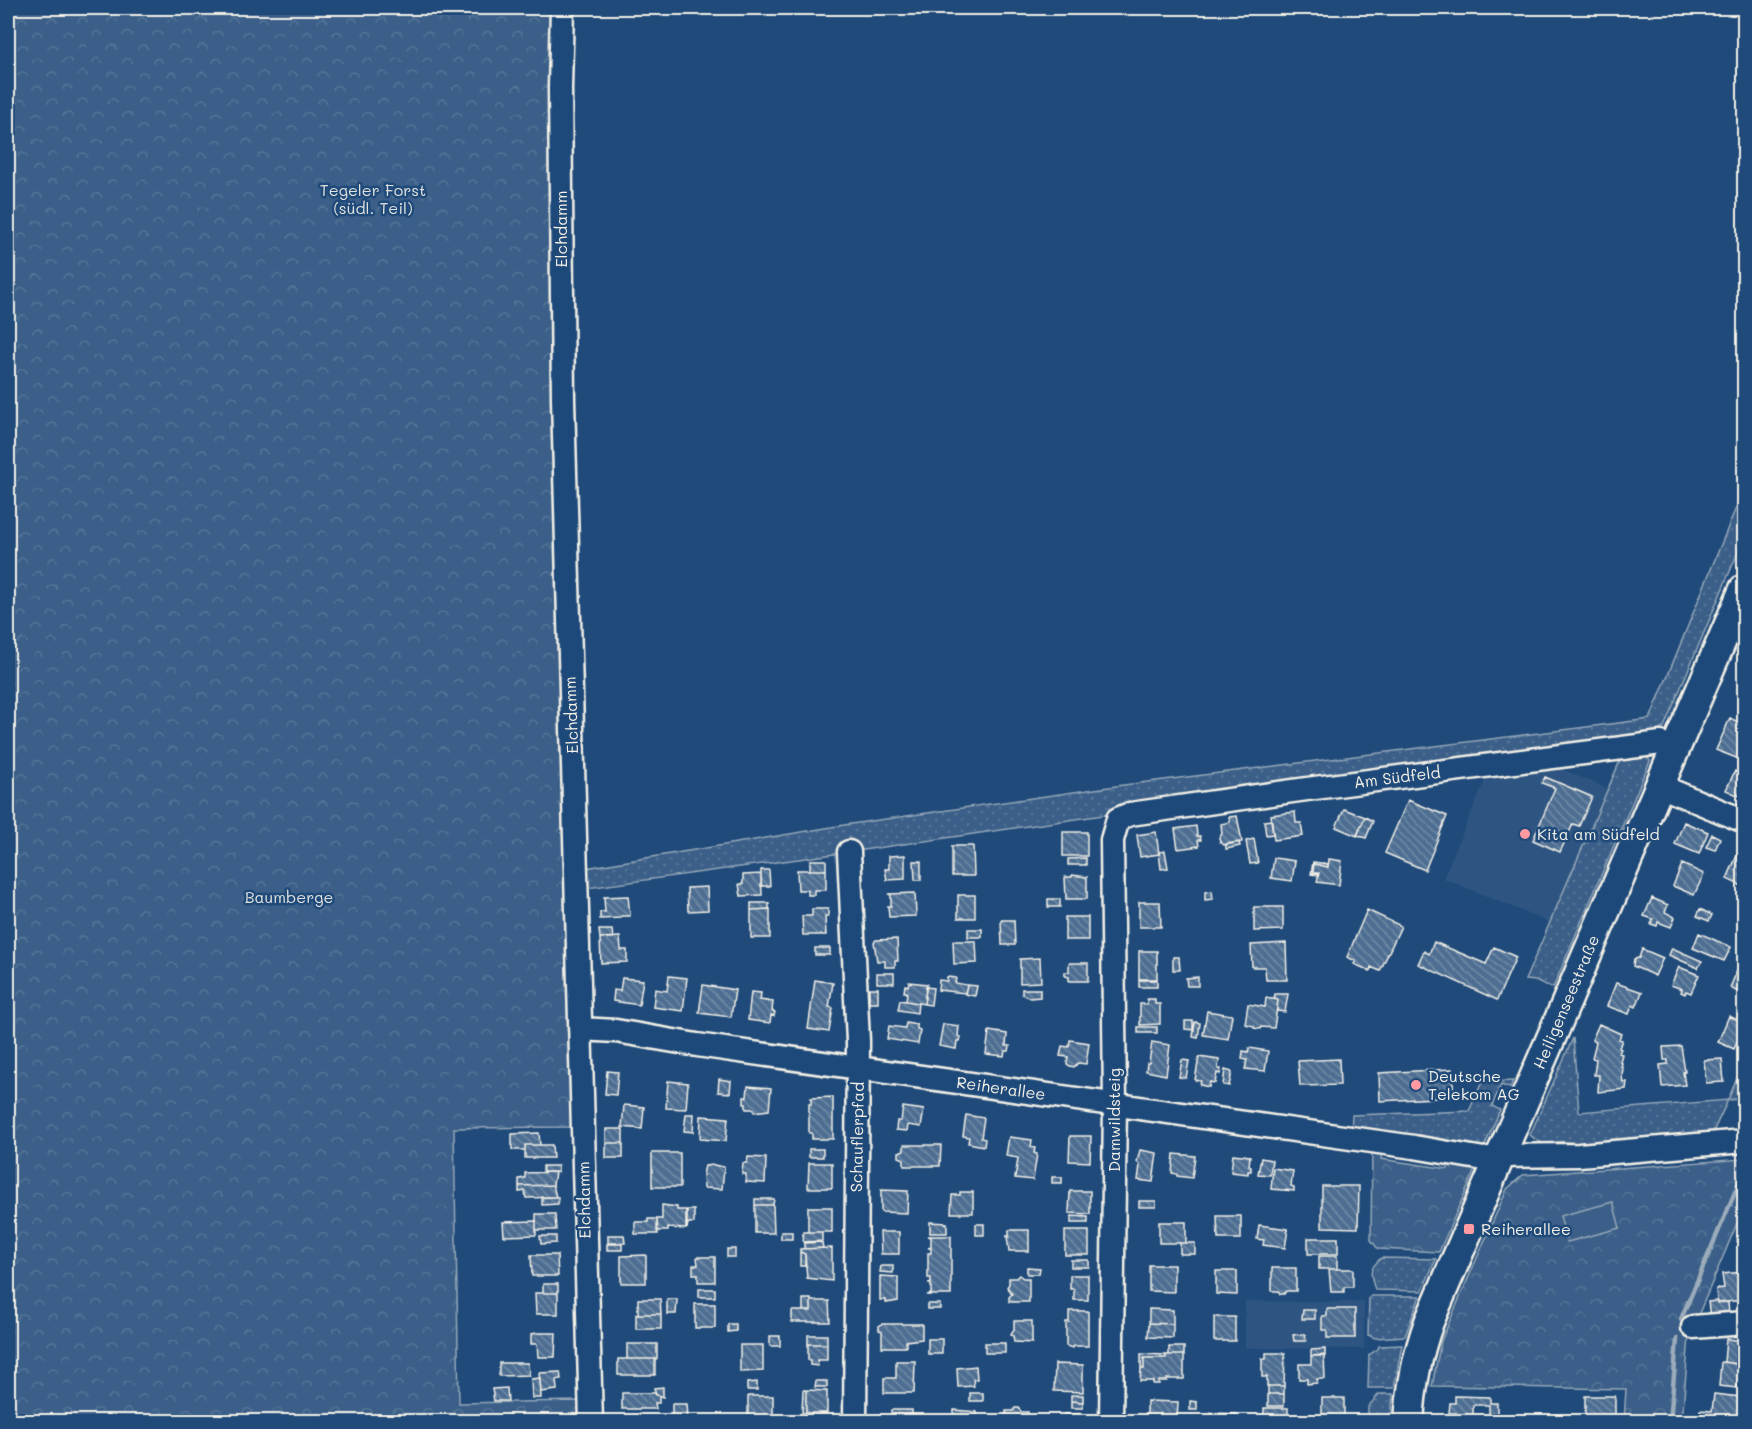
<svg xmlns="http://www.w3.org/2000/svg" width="1752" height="1429" viewBox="0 0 1752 1429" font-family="Mali,sans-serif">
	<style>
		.built { fill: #2d5581 }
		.grass { fill: url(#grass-dots); stroke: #97a8b8; stroke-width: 1.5 }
		.forest { fill: url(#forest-crowns); stroke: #97a8b8; stroke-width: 1.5 }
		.garden { fill: #3a5f88; stroke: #97a8b8; stroke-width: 1.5 }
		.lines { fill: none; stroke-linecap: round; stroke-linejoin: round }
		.stream { stroke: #9cacbb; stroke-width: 4.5 }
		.building { fill: url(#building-back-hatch); stroke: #f4f1e8; stroke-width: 1.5 }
		.minor-casing { stroke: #f4f1e8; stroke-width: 27 }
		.major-casing { stroke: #f4f1e8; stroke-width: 33 }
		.minor { stroke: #1f4a7a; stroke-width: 22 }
		.major { stroke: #1f4a7a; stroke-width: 28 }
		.poi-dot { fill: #ff9aa2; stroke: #1f4a7a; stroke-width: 2 }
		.labels { text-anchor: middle; stroke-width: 5; stroke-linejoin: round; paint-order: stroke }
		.park-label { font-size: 16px; fill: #e1e2de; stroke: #1f4a7a }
		.street-label { font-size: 16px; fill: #f4f1e8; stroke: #1f4a7a }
		.poi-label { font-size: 16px; fill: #f4f1e8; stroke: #1f4a7a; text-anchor: start }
	</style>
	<defs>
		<pattern id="grass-dots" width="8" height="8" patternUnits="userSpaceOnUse" patternTransform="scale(1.5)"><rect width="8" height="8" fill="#3a5f88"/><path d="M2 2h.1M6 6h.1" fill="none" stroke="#577699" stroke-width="1.8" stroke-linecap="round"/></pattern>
		<pattern id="forest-crowns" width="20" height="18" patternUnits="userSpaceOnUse" patternTransform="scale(1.5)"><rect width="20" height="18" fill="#3a5f88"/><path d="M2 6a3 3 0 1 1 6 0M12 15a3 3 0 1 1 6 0" fill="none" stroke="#577699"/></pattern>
		<pattern id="building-back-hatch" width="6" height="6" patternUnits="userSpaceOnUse" patternTransform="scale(1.5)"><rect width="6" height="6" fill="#4d6e92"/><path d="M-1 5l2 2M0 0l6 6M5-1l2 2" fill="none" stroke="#708aa6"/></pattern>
	</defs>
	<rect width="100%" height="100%" fill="#1f4a7a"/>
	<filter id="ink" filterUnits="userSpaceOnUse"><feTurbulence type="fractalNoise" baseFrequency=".0167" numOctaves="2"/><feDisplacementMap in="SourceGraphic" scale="12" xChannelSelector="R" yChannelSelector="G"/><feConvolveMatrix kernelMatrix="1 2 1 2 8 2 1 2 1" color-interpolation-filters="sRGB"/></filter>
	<g filter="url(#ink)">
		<!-- built -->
		<path class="built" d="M1550,764l58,25 -58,134 -107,-45 45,-104z
			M1245,1301l119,1v47l-119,-1z"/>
		<!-- grass -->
		<path class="grass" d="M1744,488v50l-80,189 -11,8 -804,117 -269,37v-20l264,-44 272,-39 534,-67z
			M1644,751l6,10 -97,227 -16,-7 -12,-1 98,-226z
			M1573,1038l6,74 149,-12 -18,38 -127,11c-4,-2 -10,-6 -14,-7 -18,-3 -23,8 -39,-7z
			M1513,1081l-3,7 -9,-3 -9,21 8,4 -18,42 -131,-19 1,-18 117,-4 13,-29z
			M1381,1258l55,1 -14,32 -47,-1c-5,-17 -7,-20 6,-32z
			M1371,1296h49l-15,40 -30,2 -7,-3 1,-37z
			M1402,1345l-8,43h-26l1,-33 9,-6 1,-3z
			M1379,1394h14l-2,27h-23v-14z"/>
		<!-- forest -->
		<path class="forest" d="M8,8h547l21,1119 -122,1 5,275 122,-2 1,20h-574z
			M1744,1061v38l-16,1z
			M1372,1146l10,2 -1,11 67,10 2,-12 27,8 -38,87 -61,-3 -7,-9z
			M1744,1159v48l-55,130 -7,84h-58l2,-32 -194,-3 9,-45 66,-152 16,-14z"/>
		<!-- garden -->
		<path class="garden" d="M1613,1202l7,26 -53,14 -7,-26z"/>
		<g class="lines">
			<!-- stream -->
			<path class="stream" d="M1681,1319l63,-148
				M1670,1422l7,-83"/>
		</g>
		<!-- building -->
		<path class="building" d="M1730,718l14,7v21l-5,13 -23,-9z
			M1735,771l9,4v23l-18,-8z
			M1545,777l47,20 -13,29 -6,-2 -13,28 -27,-12 22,-52 -13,-5z
			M1408,800l39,16 -22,54 -40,-17z
			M1344,809l21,8 -8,19 -21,-9z
			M1295,812l1,11h5l2,13 -29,4 -3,-25z
			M1237,816l5,26 -18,3 -4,-3 -1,-5 3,-3 -1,-10 9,-2 -1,-5z
			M1365,817l8,4 -7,17 -9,-3z
			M1271,820l2,14 -7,1 -2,-14z
			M1684,822l24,10 -9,22 -24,-10z
			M1196,826l1,10h3l1,4h-3l1,6 -21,3 -3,-20z
			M1063,832h24v24h-24z
			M1156,832l3,22 -19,3 -3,-22z
			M1712,834l8,4 -5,12 -9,-3z
			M1254,839l4,24 -8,1 -4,-23z
			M1239,842l1,4 -14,3v-5z
			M952,846h21l1,30h-22z
			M1741,846l3,1v40l-17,-8z
			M1165,851l3,17 -7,1 -2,-17z
			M905,855v24l-18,1 -2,-11h4v-13z
			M1086,858v7h-18v-6z
			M1274,858l21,3 -3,20 -21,-3z
			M1329,859l13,2 -3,24 -22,-3 2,-9h-6l1,-9 14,3z
			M810,860h16v10h-16z
			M914,861h7v19h-6z
			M1313,862l15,2v3l-14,-3 -1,9 5,2 -7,-1z
			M1682,864l22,10 -10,21 -21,-9z
			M761,870h8l1,16h-9z
			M797,870h29v20h-12v5h-6v-5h-10z
			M761,874l1,21 -21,1 -2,-12h4v-9z
			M1072,875l15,2v22h-21l-1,-22h7z
			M707,887l1,23 -20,1 -1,-23z
			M1212,891l1,8 -8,1v-8z
			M915,893l1,23 -27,1 -1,-11h3v-11l-3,-1z
			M958,895h17v23h-17z
			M628,896l2,20h-9v2l-21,1v-7h5l-1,-15z
			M1652,898l16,7 -3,7 10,5 -4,10 -13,-5 -1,4 -6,-2 2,-5 -9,-3z
			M1048,899h12v8h-12z
			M1139,902h21l1,25h-22z
			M751,903h18v6l-18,1z
			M1254,907h29v23l-29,1z
			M770,909v29h-19v-28z
			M812,909h16v7h-3l1,19h-23l-1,-19h10z
			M1700,909l12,6 -3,6 -12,-5z
			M1367,910l34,16 -21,45 -9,-4 -1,4 -16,-7 2,-3 -9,-4z
			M1065,917h23v23h-23z
			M1001,920h13l1,25h-13z
			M968,929h14v8h-14z
			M599,930h13l1,8h-13z
			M1699,933l32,14 -7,14 -31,-13z
			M620,937l1,13h6v12l-26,1 -1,-25z
			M897,939l1,22h-3v6h-10v-6h-8l-3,-19 2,-2z
			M953,941h23l1,22 -23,1z
			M1434,942l52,22 8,-17 22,10 -19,43 -79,-36 6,-13 5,3z
			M1286,943l1,37h-21l-1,-13h-13l-1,-22z
			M815,948h15v7h-15z
			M1672,948l30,13 -4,7 -29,-13z
			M1642,949l21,9 -8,18 -22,-10 1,-7 5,-1z
			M1139,951h18v28h-18z
			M1173,957h6l1,13h-7z
			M1040,958l1,24 -21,1v-24z
			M1069,963h19v18h-19v-4l-4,-1v-4h4z
			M1739,966l5,3v26l-14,-7z
			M1679,967l20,8 -8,18 -5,-2 -1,3 -4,-2 1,-3 -11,-4z
			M877,973h17v10h-17z
			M669,976l18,2 -4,33 -30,-4 2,-18 12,2z
			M947,977l9,1 -1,5 12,2 -2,8 -27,-3 1,-10 8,1z
			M1198,977v9h-11l-1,-8z
			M622,978l21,2 -4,25 -26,-4 1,-11 6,1z
			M815,980l18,3 -4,24 4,1 -4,24 -21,-3z
			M1139,980h18v7h-18z
			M909,982l18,2 -3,20 -18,-3 1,-9h-3l1,-7 3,1z
			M1616,983l26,9 -6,15 -4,-2 -3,9 -22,-8z
			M703,985l32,5 -4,27 -32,-4z
			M967,985l10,1 -2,10 -10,-2z
			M926,987l7,1 -2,17 -7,-1z
			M869,988h9v15h-9z
			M1022,989h18v8l-10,1 -8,-4z
			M751,992l10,1 -1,7 13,2 -1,9 3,1 -1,4 -3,-1 -1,8 -22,-3z
			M1275,994h13l-3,18 -8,-1 1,-11 -4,-1z
			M1266,998l12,2 -4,28 -13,-1 -1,2 -6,-1v-2l-9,-2 3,-20 17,3z
			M1147,999h8v5h5v20l-20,1v-21h7z
			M900,1000l18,3 -1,10 -19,-3z
			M1207,1011l25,4 -4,24 -25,-4z
			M1729,1016l15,7 -2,8 2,1v3l-2,7 -4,-2 -4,9 -16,-7z
			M1185,1021h8v9l-8,-1z
			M1195,1022l5,1 -2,15 -5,-1z
			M906,1023l11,2v4l3,1 -2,14 -31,-5 2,-13 16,2z
			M943,1024l16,2 -1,10 3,1 -1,4h-3l-1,8 -17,-3z
			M1599,1024l22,10 -2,5 3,1 -3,8 2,1 -2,4 3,1 -2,8 2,1 -1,4 2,1 -1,8 1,6h4l-1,7 -28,3 1,-17h-5l2,-16 -4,-1 4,-16 -4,-2z
			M1138,1027h19v6h-19z
			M989,1031l18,3 -1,12h4l-1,5h-4l-1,5 -18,-2z
			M1070,1040l19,3 -3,21 -8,-1 -4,4 -4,-1 -3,-2 1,-7 -8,-1 2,-10 7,1z
			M1152,1042l18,3 -4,30 -20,-4 1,-8h2z
			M1681,1046l4,26h-2l2,13 -23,2 -2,-22 8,-1v-4h-4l-1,-13z
			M1249,1048l19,3 -3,20 -20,-2 2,-9 -5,-1 1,-8 5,1z
			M1199,1057l20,3 -1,9h3l-1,5 -3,-1 -2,10 -5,-1 -1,5 -9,-2 1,-4 -6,-1z
			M1339,1059l1,26 -40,1 -2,-25z
			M1722,1059l2,23 -18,1 -2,-23z
			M1182,1060l7,1 -3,17 -7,-1z
			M1452,1069l2,28 -74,4 -1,-28z
			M1225,1070l7,2 -3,14 -6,-1z
			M607,1071l11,1 -2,23 -11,-1z
			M719,1079l12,2 -1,12 -12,-1z
			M668,1081l20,2 -2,26 -20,-1z
			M748,1086l23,2 -2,22 -15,2v-3h-8v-5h-2v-7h3z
			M833,1097v42h-21v-6h-3v-29h2v-6z
			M624,1105l20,2 -2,22 -20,-2z
			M903,1107l21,3 -3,17 -13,-2 -1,6 -11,-1 1,-9h4z
			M686,1114h8l-1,18 -9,-1z
			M966,1115l18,3 -3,20 4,1 -1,7 -16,-3 1,-6 -6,-1z
			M701,1116l27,2 -2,23 -26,-2z
			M606,1129h17v14h-17z
			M539,1133l1,12h-15v5h-13v-16z
			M1070,1136h21l-1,26 -21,-1z
			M1009,1137l23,3 -1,7 4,1 -1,5 3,1 -4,26 -18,-2 3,-20 -12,-2z
			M606,1143h17v15h-17z
			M525,1145h27l1,13h-28z
			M904,1145h37l-1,21h-36v-7l-5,-2v-5l5,-2z
			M809,1149h14v8h-14z
			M1140,1150l17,3 -4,29 -15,-2 2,-15 -3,-3z
			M652,1153h28v34h-28z
			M1174,1154l21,2 -3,22 -15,-2v-2l-5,-1z
			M1233,1154l17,2 -1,10 2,1v4h-3v3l-17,-2z
			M748,1157l18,1 -1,25 -19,-1v-8h-4l1,-11h4z
			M1261,1158l11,2 -2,15 -12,-1z
			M809,1163h23v25h-24z
			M714,1165l10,2 -2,22 -18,-1 -1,-14 2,-8z
			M543,1166h15v6h-15z
			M1273,1168l20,3 -2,15 3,1v4l-23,-2z
			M555,1172l-2,13 -34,1v-7l6,-1v-5z
			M1052,1177h10v6h-10z
			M553,1185l3,12 -30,1 -1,-7 -6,1v-6z
			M1322,1186h37l-1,42 -36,-1z
			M881,1190l27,1 -1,22 -26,-1z
			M1070,1191h20v23l-21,-1z
			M960,1192h13v21h-22l1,-18h8z
			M542,1197h16v7l-16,1z
			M755,1199h19l-1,6h-18z
			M1139,1201h17v6h-17z
			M662,1205l15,2v3h9v19l-18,-1v3h-11v-12h5z
			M755,1205h18l1,28h-19z
			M808,1207h24v25h-24z
			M687,1210h7v13h-6l-1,6z
			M536,1214h19l1,16h-20z
			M1071,1216l17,1v6h-17z
			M1217,1216h24v23h-23z
			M648,1219h9l1,15h-23v-12h13z
			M536,1221v14l-32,1 -1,-14z
			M930,1222l17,1v10h-17z
			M1159,1222h27v21h-27z
			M976,1224h8v11h-8z
			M1259,1225l29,4 -3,19 -22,-3 1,-5 -7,-1z
			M1009,1230h20v21h-20l-2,-15 2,1z
			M1065,1231h24v24h-24z
			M781,1232h11v7h-11z
			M803,1232h19v9l-19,1z
			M880,1232h19v22h-18z
			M608,1235h16l1,8h-17z
			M540,1236h16v7l-15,1z
			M928,1236h23v59h-24l4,-1v-10h-3l3,-1v-5h-3v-25h3v-5h-3l3,-1v-10z
			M1308,1238h30v16h-30z
			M822,1242l1,6 -19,1v-6z
			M1180,1243h15v11h-15z
			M607,1244h15v6h-15z
			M832,1248v33l-25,-3 -2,-24 -5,-2v-3z
			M727,1249h8v8h-8z
			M800,1252l5,2v12h-5z
			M531,1255h26l1,21h-26z
			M646,1255v28h-25v-27z
			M1319,1256h18v13h-18z
			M697,1257h18v25h-17v-8h-5v-9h5z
			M1071,1260h18v7h-18z
			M1149,1265h25v27l-25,-1z
			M881,1266h12v7l-13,-1z
			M1027,1267l13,1 -1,6h-12z
			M1272,1268h24v23h-10l-2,3h-4l-1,-3h-7z
			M1329,1269h24v18h-9v5h-13z
			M1216,1271h21v24l-21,-1z
			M1743,1272l1,28 -27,3 -1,-14 8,-1 -2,-14z
			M1019,1275l4,3h6v24h-20v-5l3,-3 -5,-7 2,-3v-6h7z
			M1070,1275h18v25h-14v-11h-4z
			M880,1276l18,1v24l-12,2v-3h-6z
			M543,1284h15v9h-15z
			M699,1289h16v8h-16z
			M535,1293h23v21h-22z
			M638,1299h22l1,15h-23z
			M667,1299h10l-1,15h-9z
			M803,1299h8v12h-8z
			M811,1301h18l1,21h-38v-11h19z
			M1717,1301v2l11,-1 1,13 -19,2 -2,-15z
			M695,1304h20v24h-20z
			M927,1304h13v5h-13z
			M1149,1309l24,1v14l-24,-1z
			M1327,1309h28v29h-28v-8h-5v-14h5z
			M1303,1310h12v9h-13z
			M1069,1311h19v35h-14l-1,2 -7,-2v-24h3z
			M636,1314h25v15h-25z
			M1214,1317h21v24h-21z
			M1014,1321h18v22l-18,-1 -1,-6 -2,-1 3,-5z
			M1149,1323l24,1v14l-25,-1z
			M728,1324h8v7l-8,1z
			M882,1324h40v15l-16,2v6h-24v-16l-3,-1v-4z
			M537,1333h19l-1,24h-17l-1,-13h-6v-10z
			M1305,1334l1,7h-12l-1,-6z
			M808,1335h19v9h-19z
			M770,1336h10v10h-10z
			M928,1339h14v15h-14z
			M1726,1339l18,2 -2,24 -18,-3z
			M985,1343h20v10h-20z
			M627,1344h30v15h-30z
			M808,1344h19v16h-10l1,6 -8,-1v-5h-2z
			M740,1345h23v26l-23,1z
			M1169,1347h15v8h-15z
			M1325,1349v7h-14v-6z
			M1266,1353h19l-1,33h-17v-9h-5v-18h4z
			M1141,1354l25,1v3h-22v11h-3z
			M1166,1355h18v24h-17v2h-8v3h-6v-3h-13l1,-12h3v-11h22z
			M1324,1355l1,24h-8v4l-10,1v-5h-8v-15h12v-8z
			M618,1359h37v16h-37z
			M896,1361h19l-1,32h-30v-15h12z
			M1721,1362l18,2 -2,24 -18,-2z
			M499,1363h29l1,12 -30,1z
			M1055,1364l28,1v27l-29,-1z
			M976,1366l1,13h-4l1,7 -16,1 -1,-19z
			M560,1372l1,7 -5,1 1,10 -16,2 -2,-19z
			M540,1378l1,20h-9l-1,-19z
			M816,1381h11v6h-12z
			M757,1382v8h-10v-7z
			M1268,1386h16v8h-16z
			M663,1387v10l-7,-2 -2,-7z
			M507,1388l1,13h-14l-2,-12z
			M803,1390h3v23h-4z
			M806,1390l21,1v22h-21z
			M622,1393h33l1,2h3v8h-4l1,6h-34z
			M970,1393h13v8h-13z
			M1268,1394h16v12h-16z
			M1714,1394l26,3 -2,25h-39l1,-12 12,1z
			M1071,1395h12v7l-12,-1z
			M748,1396h25v23l-25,1z
			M1455,1396l35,1v6h7v15h-8v-13h-16v14h-17v-6h-7l1,-10h5z
			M1585,1396h30v25h-30z
			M1322,1398h22v24h-22z
			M1071,1401l12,1v6h-12z
			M1147,1401l31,1 -1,20h-19v-5h-11z
			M1190,1401l7,1v8h-7z
			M672,1404h15l1,14 -16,1z
			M1015,1408h4l2,4h7v10h-22v-11h7z
			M1264,1408h24v14h-24z
			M891,1410h21v12h-21z
			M954,1410l23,2v7h-4v3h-19z
			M1211,1413l26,1 -1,8h-25z
			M1064,1414h18v8h-18z"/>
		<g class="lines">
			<!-- minor casing -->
			<g class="minor-casing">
				<path id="minor" d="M562,8l-2,80 3,311 28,1023
					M1660,786l84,35
					M849,852l9,189 -3,381
					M580,1029l36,2 81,14 717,102 70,12 16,-3 79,-1 165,-14
					M1693,1327l51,-4
					M1111,1422l4,-319 -3,-263 6,-21 12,-5 177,-25 354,-46 14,7"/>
			</g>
			<!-- major casing -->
			<g class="major-casing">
				<path id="major" d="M1409,1422c2,-35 8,-67 20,-100l315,-733"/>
			</g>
			<!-- minor -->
			<use href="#minor" class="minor"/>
			<!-- major -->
			<use href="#major" class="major"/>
		</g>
	</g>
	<!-- markers -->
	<g class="poi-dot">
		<circle cx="1525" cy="834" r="6"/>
		<circle cx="1416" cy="1085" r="6"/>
		<rect x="1463" y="1223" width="12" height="12" rx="3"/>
	</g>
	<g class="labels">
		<!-- park labels -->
		<g class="park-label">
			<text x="373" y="196">Tegeler Forst<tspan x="373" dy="18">(südl. Teil)</tspan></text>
			<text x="289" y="903">Baumberge</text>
		</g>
		<!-- street labels -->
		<g class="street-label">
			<text transform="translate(561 229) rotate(-90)" y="6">Elchdamm</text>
			<text transform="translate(571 715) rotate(-92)" y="6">Elchdamm</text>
			<text transform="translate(1397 777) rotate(-7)" y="6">Am Südfeld</text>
			<text transform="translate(1566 1002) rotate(-67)" y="6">Heiligenseestraße</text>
			<text transform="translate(1001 1088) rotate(8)" y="6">Reiherallee</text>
			<text transform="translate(1114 1120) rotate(-90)" y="6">Damwildsteig</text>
			<text transform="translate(857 1137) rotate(-89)" y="6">Schauflerpfad</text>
			<text transform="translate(584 1200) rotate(-91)" y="6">Elchdamm</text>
		</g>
		<!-- poi labels -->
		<g class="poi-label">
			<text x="1537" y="840">Kita am Südfeld</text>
			<text x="1428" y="1082">Deutsche<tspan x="1428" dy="18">Telekom AG</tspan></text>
			<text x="1481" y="1235">Reiherallee</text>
		</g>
	</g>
	<!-- margin -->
	<rect width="1752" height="1429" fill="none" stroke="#1f4a7a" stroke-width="30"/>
	<rect x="15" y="15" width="1722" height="1399" fill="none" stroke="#f4f1e8" stroke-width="2" filter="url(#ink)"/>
</svg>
